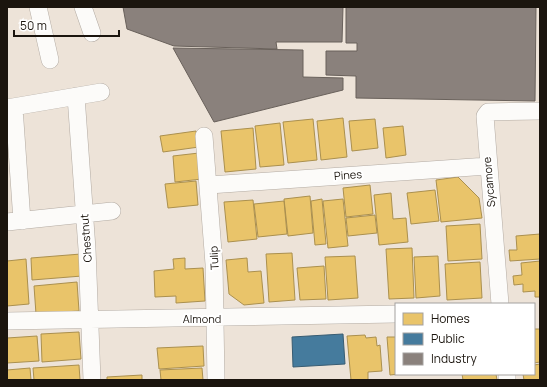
<svg xmlns="http://www.w3.org/2000/svg" width="547" height="387" viewBox="0 0 547 387" font-family="Manrope,sans-serif">
	<style>
		.homes { fill: #e9c46a; stroke: #ab904e }
		.public { fill: #457b9d; stroke: #385c72 }
		.industry { fill: #8a817c; stroke: #69615b }
		.lines { fill: none; stroke-linecap: round; stroke-linejoin: round }
		.minor-casing { stroke: #b3aba3; stroke-width: 18 }
		.minor { stroke: #fcfbf9; stroke-width: 17 }
		.labels { text-anchor: middle; stroke-width: 4; stroke-linejoin: round; paint-order: stroke }
		.street-label { font-size: 11px; fill: #1b150e; stroke: #fff }
	</style>
	<rect width="100%" height="100%" fill="#ede3d8"/>
	<!-- homes -->
	<path class="homes" d="M343,118l4,39 -26,3 -4,-39z
		M313,119l4,41 -29,3 -5,-41z
		M375,119l3,29 -26,3 -3,-30z
		M280,123l4,42 -24,2 -5,-41z
		M403,126l3,29 -20,3 -3,-30z
		M253,128l3,41 -31,3 -4,-41z
		M196,131l3,16 -36,5 -3,-16z
		M199,153l3,26 -27,3 -2,-26z
		M458,177l21,21 3,20 -41,4 -5,-42z
		M196,181l2,24 -30,3 -3,-24z
		M370,185l3,29 -27,3 -3,-29z
		M435,190l4,31 -28,3 -4,-31z
		M391,193l2,26 13,-1 2,24 -29,3 -5,-50z
		M310,196l3,37 -25,3 -4,-37z
		M322,199l4,45 -11,1 -4,-44z
		M343,199l5,47 -20,2 -5,-47z
		M253,200l4,39 -29,3 -4,-40z
		M284,201l3,33 -29,3 -4,-33z
		M375,215l2,18 -29,3 -2,-18z
		M480,224l2,35 -34,2 -2,-35z
		M540,234v25l-30,2 -1,-11h8l-1,-14z
		M412,248l2,50 -25,1 -3,-50z
		M292,253l3,47 -26,2 -3,-48z
		M81,254l1,22 -50,4 -1,-22z
		M355,256l3,42 -30,2 -3,-43z
		M438,256l2,40 -24,2 -2,-41z
		M185,258v11l18,-1 2,33 -29,2v-7l-21,1 -1,-26 20,-2 -1,-10z
		M247,258l1,14 13,-1 3,32 -20,2 -15,-11 -3,-34z
		M26,259l3,45 -22,2v-45z
		M540,261v36h-5v-6l-12,1v-8l-9,1 -1,-9 9,-1 -1,-12z
		M480,262l2,36 -35,2 -2,-36z
		M324,266l2,33 -26,1 -3,-32z
		M77,282l2,29 -43,3 -2,-28z
		M534,329h6v33l-6,1z
		M79,332l2,27 -39,3 -1,-28z
		M365,335l1,3 10,-1 1,9 3,-1 2,26 -14,1v8h-17l-4,-44z
		M37,336l2,25 -32,2v-25z
		M387,337h9v37h4l-10,1z
		M203,346l1,20 -45,3 -2,-21z
		M540,364v16h-16l-1,-6h11v-9z
		M79,365l1,15h-46l-1,-12z
		M30,368l1,12h-24v-10z
		M202,368l1,12h-42l-1,-10z
		M462,374h34l1,6h-34z
		M142,375v5h-35v-3z"/>
	<!-- public -->
	<path class="public" d="M343,334l2,30 -52,3 -1,-30z"/>
	<!-- industry -->
	<path class="industry" d="M123,7h220l-1,35h-66l1,7 -103,-3 -47,-17z
		M346,7h190l-1,94 -179,-3v-22l-30,-1v-24h31v-8h-11z
		M173,48l130,2v27l40,1v12l-129,32z"/>
	<g class="lines">
		<!-- minor casing -->
		<g class="minor-casing">
			<path id="minor" d="M38,7l12,53
				M83,7l9,26
				M76,96l11,153 5,131
				M14,107l8,114
				M7,108l94,-16
				M204,136l10,128 2,116
				M209,185l279,-19
				M7,222l105,-11
				M500,304l-15,-188 3,-4 52,-1
				M7,321l389,-7
				M507,374v6"/>
		</g>
		<!-- minor -->
		<use href="#minor" class="minor"/>
	</g>
	<g class="labels">
		<!-- street labels -->
		<g class="street-label">
			<text transform="translate(348 175) rotate(-4)" y="4">Pines</text>
			<text transform="translate(489 182) rotate(-95)" y="4">Sycamore</text>
			<text transform="translate(86 238) rotate(-94)" y="4">Chestnut</text>
			<text transform="translate(214 258) rotate(-93)" y="4">Tulip</text>
			<text x="202" y="323">Almond</text>
		</g>
	</g>
	<!-- border -->
	<rect width="547" height="387" fill="none" stroke="#1b150e" stroke-width="16"/>
	<!-- legend -->
	<rect x="395" y="303" width="140" height="72" fill="#ffffff" stroke="#a4a19f"/>
	<rect x="403" y="313" width="20" height="12" fill="#e9c46a" stroke="#a4a19f"/>
	<text x="431" y="323" font-size="12" fill="#1b150e">Homes</text>
	<rect x="403" y="333" width="20" height="12" fill="#457b9d" stroke="#a4a19f"/>
	<text x="431" y="343" font-size="12" fill="#1b150e">Public</text>
	<rect x="403" y="353" width="20" height="12" fill="#8a817c" stroke="#a4a19f"/>
	<text x="431" y="363" font-size="12" fill="#1b150e">Industry</text>
	<!-- scale -->
	<path d="M14 30v6h105v-6" fill="none" stroke="#1b150e" stroke-width="2"/>
	<text x="20" y="30" font-size="12" fill="#1b150e" stroke="#ffffff" stroke-width="3" paint-order="stroke">50 m</text>
</svg>
